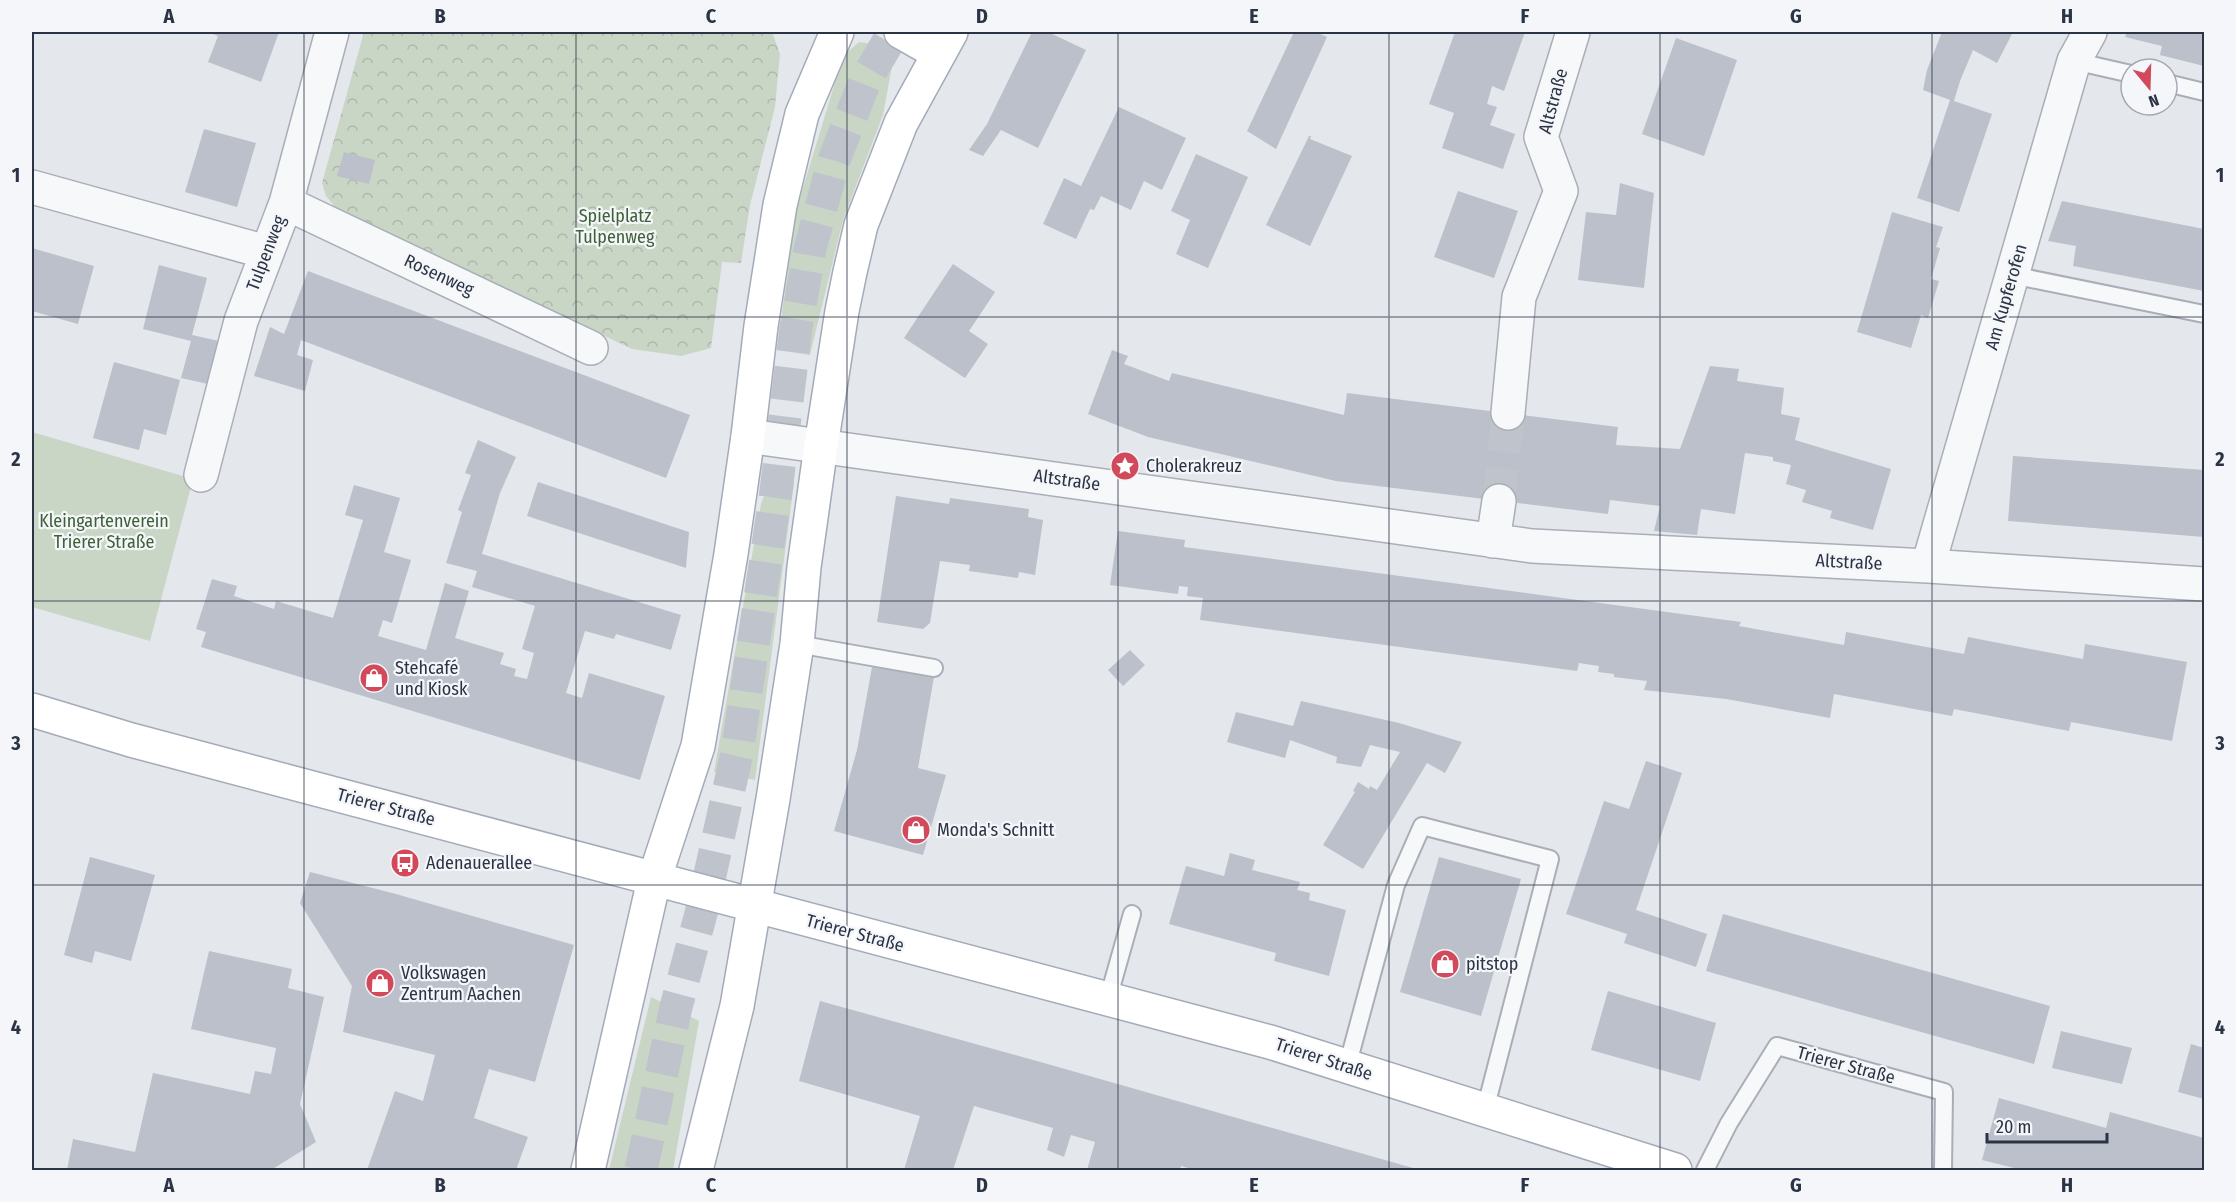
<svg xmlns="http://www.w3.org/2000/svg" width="2236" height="1202" viewBox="0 0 2236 1202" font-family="'Fira Sans Condensed',sans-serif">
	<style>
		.green { fill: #c9d6c5 }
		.forest { fill: url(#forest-crowns) }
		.building { fill: #bbc0ca }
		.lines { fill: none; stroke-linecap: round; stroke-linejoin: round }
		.street-tunnel { stroke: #bfc3cb; stroke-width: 33; stroke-dasharray: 33 16; stroke-linecap: butt }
		.primary-tunnel { stroke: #bfc3cb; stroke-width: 33; stroke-dasharray: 33 16; stroke-linecap: butt }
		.lane-casing { stroke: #a9aeb7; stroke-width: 20 }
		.street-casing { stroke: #a9aeb7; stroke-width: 36 }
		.secondary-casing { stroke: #a9aeb7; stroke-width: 36 }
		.primary-casing { stroke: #a3abb8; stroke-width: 36 }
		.lane { stroke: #f7f8fa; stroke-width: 16 }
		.street { stroke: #f7f8fa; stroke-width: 33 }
		.secondary { stroke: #fff; stroke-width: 33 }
		.primary { stroke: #fff; stroke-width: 33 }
		.grid { fill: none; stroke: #2b3445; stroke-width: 1.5; stroke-opacity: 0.55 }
		.labels { text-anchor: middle; stroke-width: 4.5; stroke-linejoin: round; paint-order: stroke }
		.street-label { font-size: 18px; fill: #2b3445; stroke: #f4f6f9 }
		.park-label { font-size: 18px; fill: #3f6138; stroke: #f4f6f9 }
		.poi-label { font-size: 18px; fill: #2b3445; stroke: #f4f6f9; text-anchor: start }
		.neatline { fill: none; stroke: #2b3445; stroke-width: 2 }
		.grid-label { font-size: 20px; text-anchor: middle; font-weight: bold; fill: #2b3445 }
	</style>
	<defs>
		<pattern id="forest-crowns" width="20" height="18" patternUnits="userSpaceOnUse" patternTransform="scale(1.5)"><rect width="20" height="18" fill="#c9d6c5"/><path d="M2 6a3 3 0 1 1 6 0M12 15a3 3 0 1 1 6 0" fill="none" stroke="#adb8ab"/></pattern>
	</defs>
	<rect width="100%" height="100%" fill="#e4e7ec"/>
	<!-- green -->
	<path class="green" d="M859,42l21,3 12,21 -9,49 -40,105 -33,135 -33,-5 19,-139 47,-155z
		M32,432l161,47 -43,162 -118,-34z
		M788,473l6,10 -39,297 -41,-8 47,-268 11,-29z
		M651,997l48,24 -26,149h-64z"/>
	<!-- forest -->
	<path class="forest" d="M364,32h408l8,22 -5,53 -25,98 -9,58 -19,-1 -11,86 -30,8 -49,-7 -297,-142 -9,-11 -4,-13z"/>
	<!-- building -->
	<path class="building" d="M208,32h71l-18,50 -53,-20 10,-26z
		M1032,32h16l38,18 -48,98 -37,-18 -18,26 -14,-6 18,-26z
		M1294,32h22l11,5 -51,112 -29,-18z
		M1455,32h70l-21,59 -12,-5 -5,18 10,3 -7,18 25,9 -12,35 -61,-21 12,-35 -25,-9z
		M1942,32h71l-16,31 -24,-13 -13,31 -6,20 38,13 -33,98 -42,-14 33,-98 -27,-10 4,-20z
		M2127,32h77v34l-44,-11 2,-9 -37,-9z
		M1676,38l61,22 -33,96 -62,-22z
		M1119,107l67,31 -24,52 -18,-9 -13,29 -30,-14 -7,14 -4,-1 -14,30 -33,-15 21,-46 17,8z
		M204,129l52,14 -19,64 -52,-15z
		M1309,136h2l-1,3 42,17 -42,90 -44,-21z
		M344,152l31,8 -6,24 -32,-8z
		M1196,154l52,23 -40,91 -32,-14 14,-34 -19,-9z
		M1620,183l34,10 -10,95 -66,-8 8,-68 30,3z
		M1458,191l60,20 -24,67 -60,-21z
		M2062,201l142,28v62l-131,-25 3,-20 -28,-5z
		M1892,212l51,15 -7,20 4,1 -9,31 8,2 -11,37 -7,-3 -10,33 -54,-16z
		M32,248l62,18 -16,58 -46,-13z
		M953,264l42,28 -26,39 19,13 -23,34 -61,-40z
		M159,265l48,13 -15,57 27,6 -11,43 -27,-6 10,-37 -48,-12z
		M308,271l382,144 -24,63 -365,-138 -4,15 16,5 -8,31 -51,-15 16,-49 14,7z
		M1112,350l16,6 -4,8 45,17 3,-8 172,42 3,-22 271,34 -2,18 64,4 30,-83 29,3 -2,12 47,7 -3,26 19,4 -5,22 96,29 -18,61 -43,-12 2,-7 -30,-9 4,-12 -20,-6 5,-19 -18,-4v-4l-28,-4 -10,61 -34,-5 -4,26 -43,-4 6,-25 -50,-6 -2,14 -272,-33 -188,-44 -60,-23z
		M114,362l66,18 -14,55 -22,-6 -5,21 -46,-12z
		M478,440l38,17 -16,36 -18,61 199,61 -10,35 -55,-16 -2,5 -29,-8 -19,62 16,5 7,-25 76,23 -25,84 -439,-133 5,-15 -10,-3 16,-50 25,7 -3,10 40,13 2,-8 57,17 30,-98 -18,-5 9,-30 46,13 -16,54 27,8 -19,63 -9,-3 -5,16 48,14 19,-67 24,8 -14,47 49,15 -4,11 16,5 -2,7 13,3 7,-26 -12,-4 13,-43 -63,-19 5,-16 -31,-8 16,-51 -4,-2 13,-35 -6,-2z
		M2013,456l191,14v67l-196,-16z
		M538,482l151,50 -3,36 -159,-52z
		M896,496l53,8 1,-6 79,11 -1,8 15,3 -8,55 -16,-3 -1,6 -49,-7 1,-6 -30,-4 -10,62 -7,6 -46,-7z
		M1118,531l67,9 -1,7 557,75 -2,4 105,19 2,-13 118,22 4,-17 115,22 2,-15 102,18 -15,79 -101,-19 -2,9 -115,-22 -2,7 -118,-22 -4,24 -104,-19 -82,-9 3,-9 -33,-4v-3l-16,-2 1,-6 -20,-3 -2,8 -377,-51 3,-22 -16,-2 1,-9 -9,-1 -1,8 -68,-9z
		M1130,650l15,15 -22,21 -15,-16z
		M872,667l62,10 -16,91 28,7 -23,80 -89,-24 23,-81z
		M1301,701l98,22 63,19 -17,31 -18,-10 -64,106 -40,-24 32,-53 -2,-1 5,-9 11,7 1,-3 7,4 23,-38 -30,-7 -9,22 -25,-4 1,-6 -47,-17 -5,18 -58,-16 9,-30 57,14z
		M1646,761l36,12 -46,137 71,24 -11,33 -72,-24 3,-9 -61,-20 38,-113 25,8z
		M1230,853l25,7 -3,10 48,12 -3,8 13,3 -1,7 37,10 -17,66 -55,-15 2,-8 -107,-29 17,-58 38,10z
		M90,857l65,18 -24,86 -36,-10 -3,12 -28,-8z
		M1439,857l82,22 -40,137 -81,-24z
		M310,872l86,22 178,51 -39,137 -46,-13 -15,49 54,19 -12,33h-149l28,-79 28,10 12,-46 -92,-23 9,-46 -52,-83z
		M1723,914l327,92 -16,58 -328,-93z
		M209,951l83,18 -4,19 36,9 -24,107 16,38 -45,28h-204l6,-31 62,13 18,-79 97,21 5,-23 16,3 5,-26 -85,-19z
		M1608,991l108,32 -16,58 -109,-31z
		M820,1001l224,62 376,107 -168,-1 -1,1h-56l-14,-4 -1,4h-93l8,-28 -24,-7 -7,22 -17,-7 6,-22 -79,-22 -21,64h-49l16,-54 -121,-35z
		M2061,1031l71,17 -10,36 -70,-16z
		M2191,1044l13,4v51l-26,-7z
		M1999,1098l107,30 4,-16 94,26v32h-182l-40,-10z"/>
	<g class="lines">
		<!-- street-tunnel -->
		<path class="street-tunnel" d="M1499,501l9,-88"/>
		<!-- primary-tunnel -->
		<path class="primary-tunnel" d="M641,1170l35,-163 27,-101 34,-153 39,-262 20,-163 14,-79 24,-89 31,-79 29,-49"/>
		<!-- lane casing -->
		<g class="lane-casing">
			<path id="lane" d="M2074,61l57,13
				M2167,83l37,9
				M2012,275l192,39
				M797,644l137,24
				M1108,999l24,-85
				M1347,1067l49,-182 26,-59 128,33 -65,251
				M1705,1170l24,-47 48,-77 167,46 -1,78"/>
		</g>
		<!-- street casing -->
		<g class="street-casing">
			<path id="street" d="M32,187l234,65
				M286,203l305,145
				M1508,413l11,-116 42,-106 -20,-54 32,-105
				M748,436l784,110 396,20 276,18
				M201,475l40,-154 45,-118 46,-171
				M1493,541l6,-40
				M1928,566l146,-505 16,-29"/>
		</g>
		<!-- secondary casing -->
		<g class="secondary-casing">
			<path id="secondary" d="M901,32l37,21"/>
		</g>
		<!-- primary casing -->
		<g class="primary-casing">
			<path id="primary" d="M32,710l99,30 1139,302 405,128
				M588,1170l66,-290 44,-134 33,-192 17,-118 13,-110 19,-121 22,-91 35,-82
				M696,1170l41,-164 36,-207 24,-155 7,-77 17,-121 21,-135 8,-39 11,-47 40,-102 50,-91"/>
		</g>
		<!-- lane -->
		<use href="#lane" class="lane"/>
		<!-- street -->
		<use href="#street" class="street"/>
		<!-- secondary -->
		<use href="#secondary" class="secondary"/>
		<!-- primary -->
		<use href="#primary" class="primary"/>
	</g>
	<!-- grid -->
	<path class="grid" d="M304,32v1138M576,32v1138M847,32v1138M1118,32v1138M1389,32v1138M1660,32v1138M1932,32v1138M32,317h2172M32,601h2172M32,885h2172"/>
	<!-- icons -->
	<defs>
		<g id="sight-disc" transform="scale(1.5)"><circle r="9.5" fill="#d1495b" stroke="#f4f6f9"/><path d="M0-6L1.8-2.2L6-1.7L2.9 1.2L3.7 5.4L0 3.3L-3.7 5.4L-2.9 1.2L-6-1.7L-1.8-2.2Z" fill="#fff"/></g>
		<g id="shop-disc" transform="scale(1.5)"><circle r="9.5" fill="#d1495b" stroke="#f4f6f9"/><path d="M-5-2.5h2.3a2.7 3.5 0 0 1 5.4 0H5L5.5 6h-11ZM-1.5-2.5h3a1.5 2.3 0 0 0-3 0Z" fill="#fff"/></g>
		<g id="bus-disc" transform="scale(1.5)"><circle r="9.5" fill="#d1495b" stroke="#f4f6f9"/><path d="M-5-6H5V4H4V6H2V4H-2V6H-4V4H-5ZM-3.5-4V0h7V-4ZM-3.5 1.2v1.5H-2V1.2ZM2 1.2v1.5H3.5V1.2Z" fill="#fff"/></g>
	</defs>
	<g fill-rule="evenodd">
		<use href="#sight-disc" x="1125" y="466"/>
		<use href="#shop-disc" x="374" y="678"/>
		<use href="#shop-disc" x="916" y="830"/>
		<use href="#bus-disc" x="405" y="863"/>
		<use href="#shop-disc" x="1445" y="964"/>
		<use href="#shop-disc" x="380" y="983"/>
	</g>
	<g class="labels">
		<!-- street labels -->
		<g class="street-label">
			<text transform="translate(1553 101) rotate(-75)" y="6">Altstraße</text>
			<text transform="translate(266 253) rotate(-69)" y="6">Tulpenweg</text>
			<text transform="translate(439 275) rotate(25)" y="6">Rosenweg</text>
			<text transform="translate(2006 297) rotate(-74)" y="6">Am Kupferofen</text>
			<text transform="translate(1067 480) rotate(8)" y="6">Altstraße</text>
			<text transform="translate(1849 562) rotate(3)" y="6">Altstraße</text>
			<text transform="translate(386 807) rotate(15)" y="6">Trierer Straße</text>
			<text transform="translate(855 933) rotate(15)" y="6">Trierer Straße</text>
			<text transform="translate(1324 1059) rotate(18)" y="6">Trierer Straße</text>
			<text transform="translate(1846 1065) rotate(15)" y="6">Trierer Straße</text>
		</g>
		<!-- park labels -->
		<g class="park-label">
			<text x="615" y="222">Spielplatz<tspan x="615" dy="21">Tulpenweg</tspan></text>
			<text x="104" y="527">Kleingartenverein<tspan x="104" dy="21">Trierer Straße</tspan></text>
		</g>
		<!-- poi labels -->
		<g class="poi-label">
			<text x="1146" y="472">Cholerakreuz</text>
			<text x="395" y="674">Stehcafé<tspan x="395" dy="21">und Kiosk</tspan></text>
			<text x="937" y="836">Monda's Schnitt</text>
			<text x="426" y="869">Adenauerallee</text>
			<text x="1466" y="970">pitstop</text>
			<text x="401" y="979">Volkswagen<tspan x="401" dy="21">Zentrum Aachen</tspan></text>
		</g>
	</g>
	<!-- border -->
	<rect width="2236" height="1202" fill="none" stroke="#f4f6f9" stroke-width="66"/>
	<!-- north arrow -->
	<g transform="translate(2149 87) rotate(161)"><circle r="28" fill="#f4f6f9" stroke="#a4a8b1" stroke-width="1.5"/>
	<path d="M0-4.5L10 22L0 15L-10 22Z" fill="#d1495b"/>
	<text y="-9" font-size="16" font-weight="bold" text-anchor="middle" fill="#2b3445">N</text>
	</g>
	<!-- scale -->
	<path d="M1987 1133v9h120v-9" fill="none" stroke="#2b3445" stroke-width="3"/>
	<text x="1996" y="1133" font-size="18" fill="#2b3445" stroke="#f4f6f9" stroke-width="4.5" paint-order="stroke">20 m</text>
	<rect x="33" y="33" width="2170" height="1136" class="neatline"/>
	<g class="grid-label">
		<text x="169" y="23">A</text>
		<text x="440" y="23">B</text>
		<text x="711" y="23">C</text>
		<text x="982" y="23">D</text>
		<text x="1254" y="23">E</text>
		<text x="1525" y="23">F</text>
		<text x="1796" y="23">G</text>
		<text x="2067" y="23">H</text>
		<text x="16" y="182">1</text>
		<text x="2220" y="182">1</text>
		<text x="16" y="466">2</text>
		<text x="2220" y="466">2</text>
		<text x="16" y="750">3</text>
		<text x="2220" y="750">3</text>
		<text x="16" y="1034">4</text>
		<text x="2220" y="1034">4</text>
		<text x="169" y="1192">A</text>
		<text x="440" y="1192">B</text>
		<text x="711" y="1192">C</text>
		<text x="982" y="1192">D</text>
		<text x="1254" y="1192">E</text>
		<text x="1525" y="1192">F</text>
		<text x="1796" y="1192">G</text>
		<text x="2067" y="1192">H</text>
	</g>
</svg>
